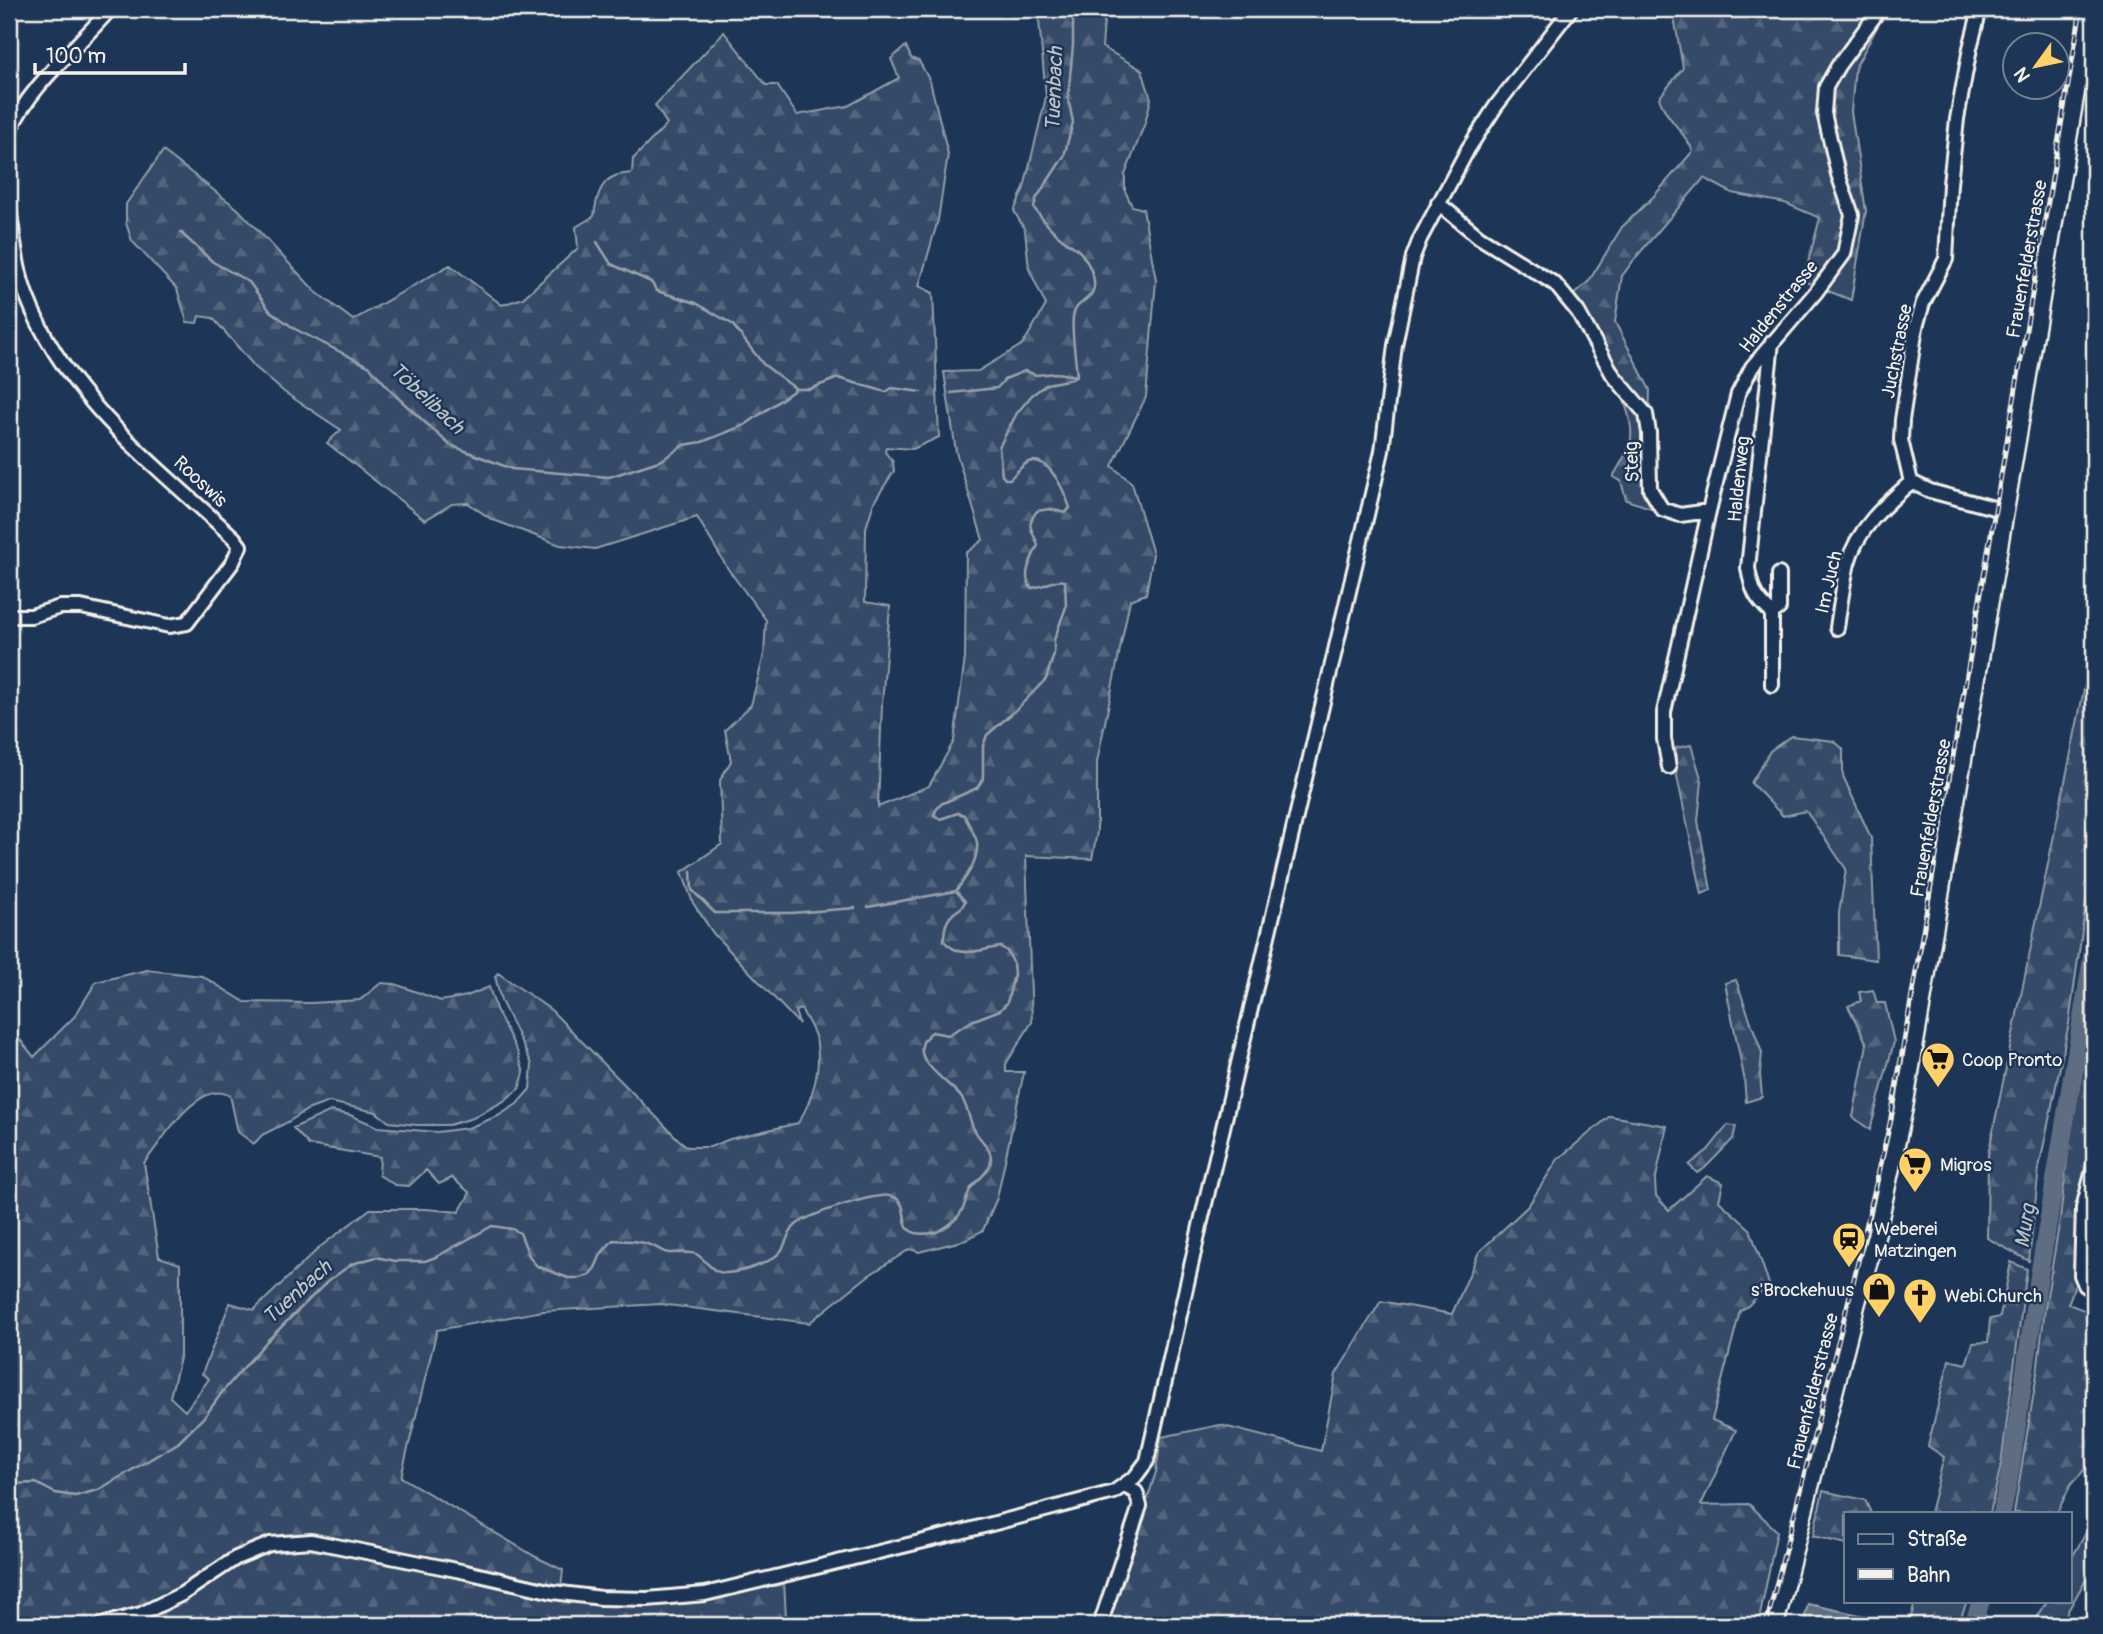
<svg xmlns="http://www.w3.org/2000/svg" width="2103" height="1634" viewBox="0 0 2103 1634" font-family="Pangolin,sans-serif">
	<style>
		.green { fill: #354a67; stroke: #949ea8; stroke-width: 2 }
		.forest { fill: url(#forest-firs); stroke: #949ea8; stroke-width: 2 }
		.water { fill: #5e6d82; stroke: #9aa2ab; stroke-width: 2 }
		.lines { fill: none; stroke-linecap: round; stroke-linejoin: round }
		.stream { stroke: #9aa2ab; stroke-width: 2.5 }
		.river { stroke: #5e6d82; stroke-width: 18 }
		.minor-casing { stroke: #f4f1e8; stroke-width: 18 }
		.major-casing { stroke: #f4f1e8; stroke-width: 21 }
		.minor { stroke: #1d3557; stroke-width: 12 }
		.major { stroke: #1d3557; stroke-width: 16 }
		.rail-casing { stroke: #f4f1e8; stroke-width: 5 }
		.rail { stroke: #1d3557; stroke-width: 2.5; stroke-dasharray: 8; stroke-linecap: butt }
		.labels { text-anchor: middle; stroke-width: 5; stroke-linejoin: round; paint-order: stroke }
		.street-label { font-size: 19px; fill: #f4f1e8; stroke: #1d3557 }
		.poi-label { font-size: 19px; fill: #f4f1e8; stroke: #1d3557; text-anchor: start }
		.water-label { font-size: 21px; font-style: italic; fill: #c0c3c4; stroke: #1d3557 }
	</style>
	<defs>
		<pattern id="forest-firs" width="22" height="20" patternUnits="userSpaceOnUse" patternTransform="scale(1.75)"><rect width="22" height="20" fill="#354a67"/><path d="M5 1l3.5 6h-7zM16 11l3.5 6h-7z" fill="#53657d"/></pattern>
	</defs>
	<rect width="100%" height="100%" fill="#1d3557"/>
	<filter id="ink" filterUnits="userSpaceOnUse"><feTurbulence type="fractalNoise" baseFrequency=".0143" numOctaves="2"/><feDisplacementMap in="SourceGraphic" scale="14" xChannelSelector="R" yChannelSelector="G"/><feConvolveMatrix kernelMatrix="1 2 1 2 8 2 1 2 1" color-interpolation-filters="sRGB"/></filter>
	<g filter="url(#ink)">
		<!-- green -->
		<path class="green" d="M2094,1519v46l-34,60h-27l14,-24h23v-40z"/>
		<!-- forest -->
		<path class="forest" d="M1038,9h67l-3,38 40,23 9,29 -6,24 -20,52v16l7,15 11,3 13,71 -10,117 -34,69 20,17 21,71 -7,40 -16,6 -33,162v70l-5,27 -66,-3 6,166 -26,42v8h18l-27,126 -14,32 -17,10 -47,12 -9,-3 -42,27 -59,47 -149,-19 -117,7 -106,19 -36,147 135,80 27,13 -3,26 63,8 161,-23 2,37 3,2 167,5h-947v-599l25,31 41,-41 21,-34 51,-12 55,6 43,26 66,1 49,-3 21,-17 14,1 46,17 26,-5 22,-9 7,22 22,44 6,20 -5,16 -15,12 -31,17 -24,7h-32l-28,-3 -13,-10 -47,-10 -22,8 -19,12 -26,13 -8,9 -16,-12 -8,-37c-5,-1 -10,-4 -16,-2 -27,5 -53,49 -70,70l15,94 21,7v94l-10,39 15,14 24,-32 -7,-5 28,-71 24,7 66,-63 50,-38h56l33,3 11,-19 -18,-15 -13,6 -13,-14 -17,16 -14,-1 -16,-10 1,-18 -71,-12 -16,-17 38,-17 19,4 28,12 59,5 31,-4 30,-12 19,-12 13,-15 2,-25 -31,-63 -6,-25 3,-3 53,37 128,130 9,7h22l20,-8 68,-16c14,-22 23,-52 19,-79 -1,-11 -10,-24 -16,-35l-6,2 4,13 -86,-91 -20,-30 -11,-31 40,-28 -2,-64 11,-19 -6,-31 26,-25 13,-50 2,-35 -38,-51 -31,-52 -102,32 -35,-4 -69,-26 -23,-16 -16,1 -27,16 -98,-77 14,-13 -57,-38 -29,-25 -42,-49 -14,-2 -2,7 -10,-1 -10,-33 -45,-48 -6,-18v-19l37,-53 75,58 78,83 37,28 97,-55 52,40 21,-7 55,-50 -2,-21 18,-11c2,-15 5,-34 21,-40 4,-2 12,-2 17,-3l1,-14 34,-35 -12,-19 69,-73 42,53h11l20,30 51,-9 51,-28 -8,-19 15,-13 5,12 8,3 11,20 18,73 -10,66 -19,66 14,7 6,144 -26,12 -27,-2 -1,5 8,10 1,9 -20,31 -8,26 -1,74 25,4 -8,98 -4,103 51,-21 25,-45 11,-83 1,-105 17,-13 -27,-88 -12,-80 34,-1 45,-27 23,-39 -17,-36 -4,-39 -11,-19 10,-23 22,-91z
			M1678,9h209l-32,59 -4,44 15,99 -15,89 -48,-19 17,-63 -35,-15 -53,-10 -28,-15 -67,78 -15,20 -7,46 35,68 -3,99 7,20 -28,-9 -5,-19 -8,-4c5,-10 14,-22 17,-34 10,-34 -43,-114 -60,-145l19,-17 33,-54 32,-31 39,-45c-9,-20 -27,-32 -34,-53l24,-30 -9,-51z
			M2094,641v205l-25,177 -30,145 -10,93 -42,-23 1,-83z
			M1791,736l43,5 9,8v27l28,62 5,122 -37,-5v-42l7,-44 -40,-58 -23,5 -32,-33 19,-32z
			M1691,745l11,36 -4,40 13,69 -9,4 -26,-122v-24z
			M1736,980l26,73 -2,21 2,23 -16,5 -2,-25 -19,-94z
			M1873,990l4,13h8l9,39 -24,88 -17,-13 14,-73 -19,-38 13,-5 -2,-9z
			M2094,1001v153l-11,33 -5,82 -2,14 -8,21 24,9 -2,7 4,2v138l-23,24 -14,29h-43l23,-140 8,-65 15,-89 9,-76z
			M1610,1116l57,10 -12,56 1,14 13,14 38,-34 16,7 -4,18 31,28 19,55 -21,22 -8,5 -28,109 24,10 -35,75 48,-1 28,27 -19,94h-651l49,-153 5,-35 59,-12 101,26 15,-77 45,-73 71,13 27,-62 49,-46 30,-47z
			M1728,1125l8,1 -3,13 -28,29 -8,5 -8,-8 19,-15z
			M2011,1262l16,7 -26,196 -11,48h-60l14,-56 -16,-11 21,-86 17,4 7,-21 15,-1 2,-23 10,-2z
			M1823,1491l42,9 6,13h-25v31l-33,-8z
			M1915,1601h52l-9,24h-49z"/>
		<!-- water -->
		<path class="water" d="M1808,1604l57,12 -2,9 -60,-1z"/>
		<g class="lines">
			<!-- stream -->
			<path class="stream" d="M180,232l33,30 36,20 21,29 25,18 75,38 26,29 54,49 62,24 97,8 53,-17 22,-15 18,-3 43,-17 51,-36h14l28,-11 48,14 6,-4 29,4
				M597,242l14,22 40,18 6,9 39,12 36,21 31,40 33,25
				M951,393l46,-5 8,-9 20,-8 11,4 20,-2 21,3
				M691,871l1,19 23,23h76l64,-5
				M868,907l88,-16
				M9,1484l27,-1 19,10 20,3 23,-6 80,-47 28,-28 17,-24 44,-50 61,-60 24,-17 24,-7 19,4h30l11,-4 56,-31 20,3 8,4 10,25 7,8 31,12h12l9,-3 6,-7 6,-14 12,-14c11,1 26,0 37,5 7,2 12,7 19,8 9,0 18,-2 27,1 10,5 16,20 30,19 16,-1 49,-10 57,-25 4,-8 5,-16 13,-23 13,-11 66,-27 85,-29 3,-1 12,0 15,2 17,11 -4,41 36,35 9,-1 24,-12 29,-21 5,-7 5,-17 10,-24 7,-9 21,-18 20,-30 0,-10 -11,-18 -16,-27 -6,-10 -7,-25 -14,-34 -14,-18 -60,-42 -29,-65l16,3 26,-15 26,-10 7,-7 7,-28 -1,-13 -6,-11 -6,-4c-21,2 -41,13 -57,-6 0,-10 1,-20 9,-27 6,-6 9,-4 12,-13l-9,-10c10,-14 23,-30 21,-49 -2,-8 -9,-19 -13,-27l-6,-2 -18,6 -6,-4 2,-5 5,-6 36,-16 6,-9v-33l4,-11 30,-26 29,-30 8,-25v-14l12,-33 -1,-26c-11,-3 -22,7 -34,7 -10,-14 1,-29 7,-43 -6,-16 -13,-19 -1,-34l13,-2 15,4 5,-5c-5,-15 -19,-49 -38,-47 -8,1 -16,12 -22,18h-5l-3,-4 -3,-28 18,-34 15,-18 15,-11 25,-5 5,-3c-1,-16 -6,-44 -4,-59 2,-14 12,-14 19,-24 7,-12 -4,-31 -11,-40 -5,-6 -11,-8 -17,-13 -11,-8 -22,-21 -30,-32l2,-9 28,-43 9,-34 -5,-24 5,-53v-36"/>
			<!-- river -->
			<path class="river" d="M2002,1513l8,-41 29,-196 55,-330
				M1973,1625l8,-24"/>
			<!-- minor casing -->
			<g class="minor-casing">
				<path id="minor" d="M1980,9l-10,39 -13,71 -7,65 -4,75 -23,44 -7,24 -14,93 -1,20 10,42 19,9 75,20
					M9,132c21,-47 68,-84 101,-123
					M1438,203l41,34 76,47 23,28 35,63 33,39 3,19 1,56 12,20 18,6 29,-4
					M9,208c5,30 7,61 18,89 39,102 130,169 207,241l6,8 -7,16 -46,61 -18,3 -88,-19h-21l-29,9h-22
					M1772,342l-24,226c4,23 7,30 24,45v72
					M1772,613l7,-5v-34
					M1837,628c3,-21 6,-44 11,-65 9,-34 38,-59 63,-81
					M1669,767l-5,-28v-27l45,-201 29,-117 14,-27 64,-75 28,-38 8,-39 -14,-41 -14,-61 2,-26 12,-21 42,-57
					M2094,1166l-11,42 -2,67 4,10 9,6
					M100,1625l41,-11 41,-20 54,-36 34,-14 41,-3 155,31 87,20 48,6 46,1 58,-5 252,-61 157,-41 21,-15 12,-16 55,-244 180,-766 13,-106 18,-88 7,-18 48,-90 28,-43 75,-97
					M1100,1625l40,-119 -4,-14 -12,-6"/>
			</g>
			<!-- major casing -->
			<g class="major-casing">
				<path id="major" d="M1775,1625l82,-323 19,-66 28,-128 186,-1099"/>
			</g>
			<!-- minor -->
			<use href="#minor" class="minor"/>
			<!-- major -->
			<use href="#major" class="major"/>
			<!-- rail casing -->
			<g class="rail-casing">
				<path id="rail" d="M1766,1625l88,-346 36,-156 191,-1114"/>
			</g>
			<!-- rail -->
			<use href="#rail" class="rail"/>
		</g>
	</g>
	<!-- icons -->
	<defs>
		<g id="supermarket-pin" transform="scale(1.75)"><path d="M0 17L-7.5 6A9.5 9.5 0 1 1 7.5 6Z" fill="#ffd166" stroke="#1d3557"/><path d="M-6-5.5h2.5l.6 2H6L4.5 2H-2.5L-4.4-4H-6ZM-1.5 3.2a1.3 1.3 0 1 0 .1 0ZM3 3.2a1.3 1.3 0 1 0 .1 0Z" fill="#111"/></g>
		<g id="station-pin" transform="scale(1.75)"><path d="M0 17L-7.5 6A9.5 9.5 0 1 1 7.5 6Z" fill="#ffd166" stroke="#1d3557"/><path d="M-3-6H3Q5-6 5-4V2Q5 4 3 4L4.5 6H3L1.5 4h-3L-3 6H-4.5L-3 4Q-5 4-5 2V-4Q-5-6-3-6ZM-3.5-4v3h7v-3ZM-3.5 1v1.5H-2V1ZM2 1v1.5H3.5V1Z" fill="#111"/></g>
		<g id="shop-pin" transform="scale(1.75)"><path d="M0 17L-7.5 6A9.5 9.5 0 1 1 7.5 6Z" fill="#ffd166" stroke="#1d3557"/><path d="M-5-2.5h2.3a2.7 3.5 0 0 1 5.4 0H5L5.5 6h-11ZM-1.5-2.5h3a1.5 2.3 0 0 0-3 0Z" fill="#111"/></g>
		<g id="church-pin" transform="scale(1.75)"><path d="M0 17L-7.5 6A9.5 9.5 0 1 1 7.5 6Z" fill="#ffd166" stroke="#1d3557"/><path d="M-1.2-6h2.4v3.5h3.3v2.4h-3.3V6h-2.4V-.1h-3.3v-2.4h3.3Z" fill="#111"/></g>
	</defs>
	<g fill-rule="evenodd">
		<use href="#supermarket-pin" x="1938" y="1059"/>
		<use href="#supermarket-pin" x="1915" y="1164"/>
		<use href="#station-pin" x="1849" y="1239"/>
		<use href="#shop-pin" x="1879" y="1289"/>
		<use href="#church-pin" x="1920" y="1295"/>
	</g>
	<g class="labels">
		<!-- street labels -->
		<g class="street-label">
			<text transform="translate(2026 259) rotate(-80)" y="7">Frauenfelderstrasse</text>
			<text transform="translate(1778 306) rotate(-51)" y="7">Haldenstrasse</text>
			<text transform="translate(1896 351) rotate(-79)" y="7">Juchstrasse</text>
			<text transform="translate(1631 462) rotate(-92)" y="7">Steig</text>
			<text transform="translate(1738 479) rotate(-84)" y="7">Haldenweg</text>
			<text transform="translate(201 481) rotate(43)" y="7">Rooswis</text>
			<text transform="translate(1828 582) rotate(-77)" y="7">Im Juch</text>
			<text transform="translate(1930 818) rotate(-80)" y="7">Frauenfelderstrasse</text>
			<text transform="translate(1812 1391) rotate(-76)" y="7">Frauenfelderstrasse</text>
		</g>
		<!-- poi labels -->
		<g class="poi-label">
			<text x="1962" y="1066">Coop Pronto</text>
			<text x="1940" y="1171">Migros</text>
			<text x="1874" y="1235">Weberei<tspan x="1874" dy="22">Matzingen</tspan></text>
			<text x="1854" y="1296" text-anchor="end">s'Brockehuus</text>
			<text x="1944" y="1302">Webi.Church</text>
		</g>
		<!-- water labels -->
		<g class="water-label">
			<text transform="translate(1054 89) rotate(-88)" y="7">Tuenbach</text>
			<text transform="translate(427 398) rotate(43)" y="7">Töbelibach</text>
			<text transform="translate(2025 1226) rotate(-81)" y="7">Murg</text>
			<text transform="translate(297 1292) rotate(-42)" y="7">Tuenbach</text>
		</g>
	</g>
	<!-- margin -->
	<rect width="2103" height="1634" fill="none" stroke="#1d3557" stroke-width="35"/>
	<rect x="18" y="18" width="2068" height="1599" fill="none" stroke="#f4f1e8" stroke-width="2.5" filter="url(#ink)"/>
	<!-- legend -->
	<rect x="1844" y="1512" width="228" height="91" fill="#1d3557" stroke="#738091" stroke-width="2"/>
	<rect x="1858" y="1534" width="35" height="10" fill="#1d3557" stroke="#738091" stroke-width="2"/>
	<text x="1907" y="1546" font-size="21" fill="#f4f1e8">Straße</text>
	<rect x="1858" y="1569" width="35" height="10" fill="#f4f1e8" stroke="#738091" stroke-width="2"/>
	<text x="1907" y="1582" font-size="21" fill="#f4f1e8">Bahn</text>
	<!-- north arrow -->
	<g transform="translate(2036 66) rotate(237)"><circle r="33" fill="#1d3557" stroke="#738091" stroke-width="2"/>
	<path d="M0-5L12 26L0 18L-12 26Z" fill="#ffd166"/>
	<text y="-10" font-size="19" font-weight="bold" text-anchor="middle" fill="#f4f1e8">N</text>
	</g>
	<!-- scale -->
	<path d="M35 63v10h150v-10" fill="none" stroke="#f4f1e8" stroke-width="3.5"/>
	<text x="46" y="63" font-size="21" fill="#f4f1e8" stroke="#1d3557" stroke-width="5" paint-order="stroke">100 m</text>
</svg>
